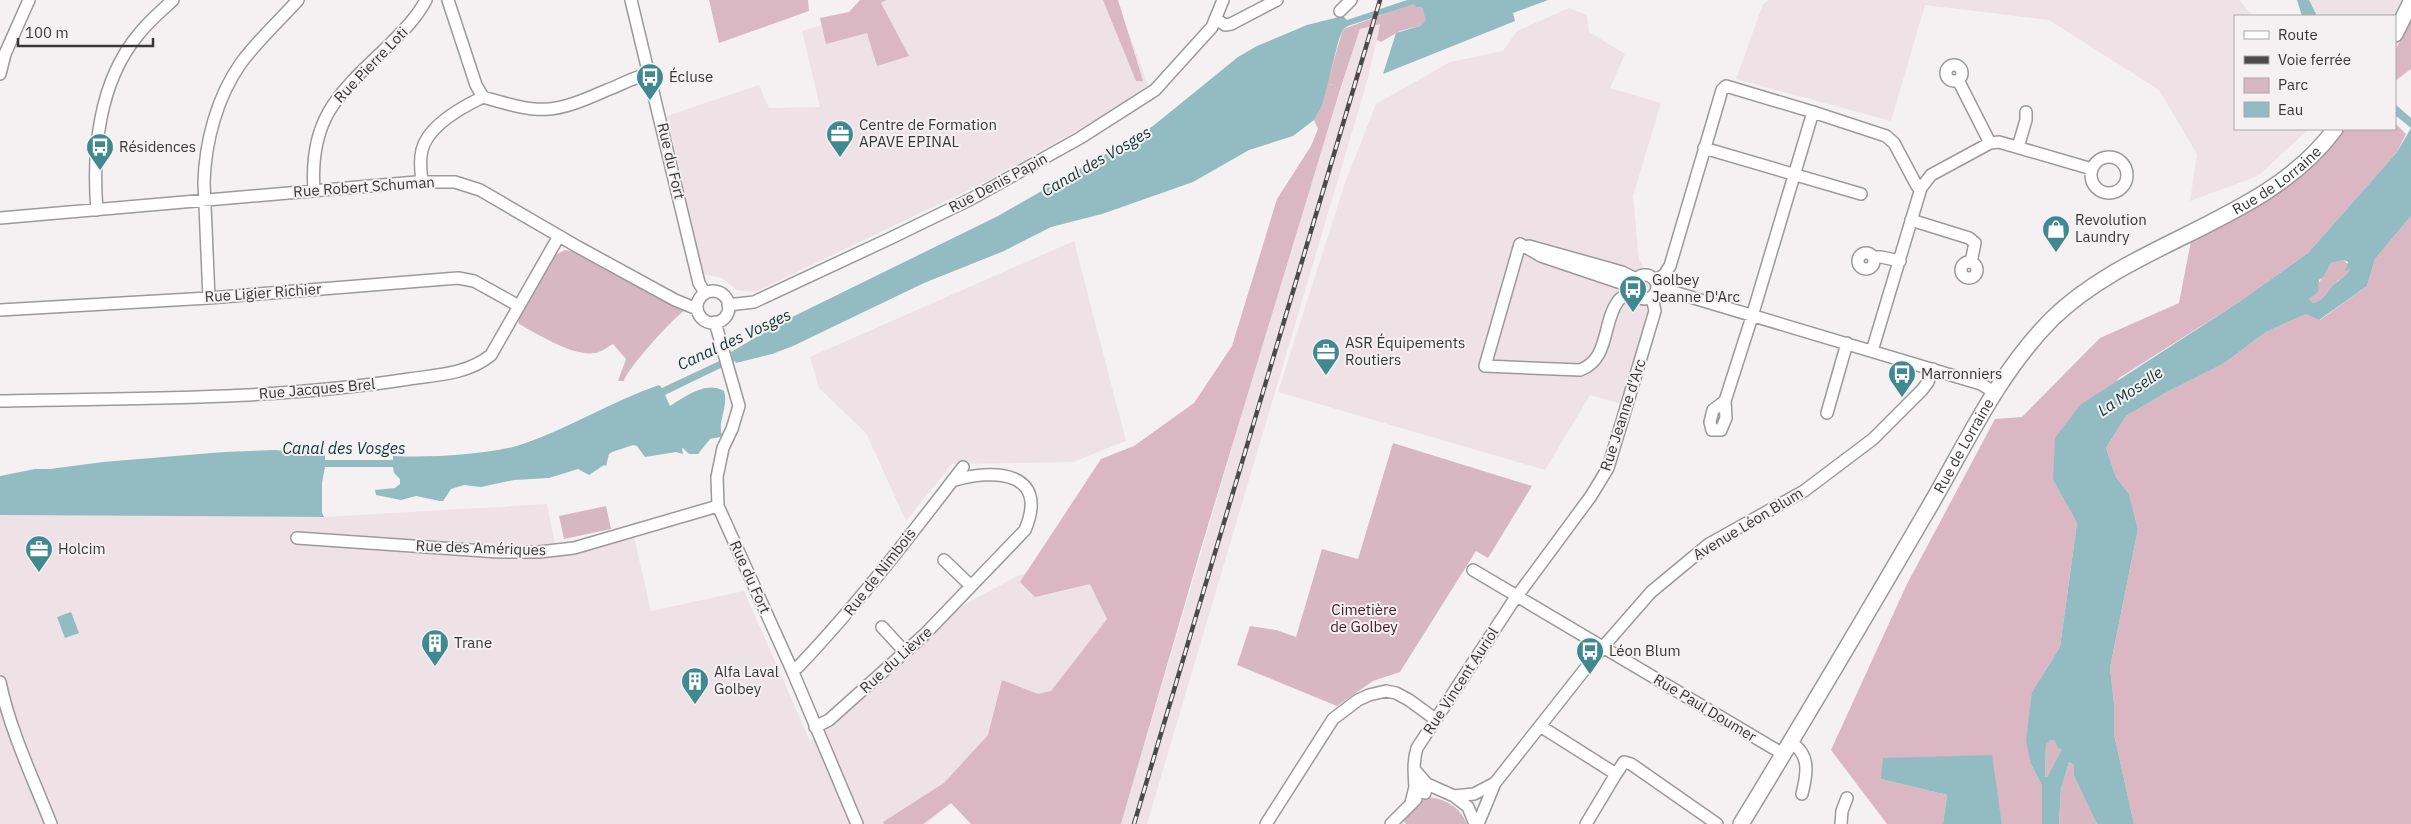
<svg xmlns="http://www.w3.org/2000/svg" width="2411" height="824" viewBox="0 0 2411 824" font-family="'IBM Plex Sans',sans-serif">
	<style>
		.built { fill: #eee2e6 }
		.green { fill: #d7b7c2 }
		.forest { fill: #dbb6c3 }
		.water { fill: #92bcc1; fill-rule: evenodd }
		.lines { fill: none; stroke-linecap: round; stroke-linejoin: round }
		.street-casing { stroke: #9c999a; stroke-width: 14 }
		.secondary-casing { stroke: #9c999a; stroke-width: 18 }
		.street { stroke: #fff; stroke-width: 11 }
		.secondary { stroke: #fff; stroke-width: 15 }
		.rail-casing { stroke: #4b4a4a; stroke-width: 4.5 }
		.rail { stroke: #f5f1f2; stroke-width: 2.5; stroke-dasharray: 8; stroke-linecap: butt }
		.labels { text-anchor: middle; stroke-width: 4; stroke-linejoin: round; paint-order: stroke }
		.street-label { font-size: 15px; fill: #383737; stroke: #f5f1f2 }
		.poi-label { font-size: 15px; fill: #383737; stroke: #f5f1f2; text-anchor: start }
		.park-label { font-size: 15px; fill: #46172b; stroke: #f5f1f2 }
		.water-label { font-size: 16px; font-style: italic; fill: #0b3539; stroke: #f5f1f2 }
	</style>
	<rect width="100%" height="100%" fill="#f5f1f2"/>
	<!-- built -->
	<path class="built" d="M875,0h242l31,85 -27,21 -138,77 -228,109 -18,-2 -15,-12 -19,-4 -36,-158 92,-31 10,23 51,-1 -18,-76 52,-16z
		M1769,0h470l14,16h-18v113h74l-51,47 -68,25 7,-47 -38,-64 -110,-70 -124,-15 -34,116 -155,-42 27,-75z
		M2309,0h102v19l-16,32v-35h-78z
		M1569,8l18,7 2,17 36,22 -15,34 51,15 -28,93 6,64 17,24 -34,120 -32,-9 -45,75 -267,-78 67,-209 31,-79 74,-42 53,-11 14,-20z
		M1381,23l-15,62 -219,739h-26l171,-580 53,-168 15,-47z
		M1074,241l52,200 -53,21 -121,2 -46,57 -40,-88 -47,-45 -9,-31z
		M547,504l8,41 79,-8 17,74 93,-20 66,150 152,-135 55,-30 68,-18 44,43 -49,94 -154,129h-926v-309l324,2z"/>
	<!-- green -->
	<path class="green" d="M1415,3l1,3 6,1 5,12 -7,7 -20,5 -19,11 -4,-2 3,-16 -20,5 -21,64 -5,-8 -7,-1 16,-55z
		M565,250l6,1 113,60c-11,7 -57,58 -60,70h-6l8,-22 -13,-15c-6,3 -11,8 -18,9 -21,4 -58,-19 -76,-29l-1,-4 35,-64z
		M2344,260l8,9c-6,7 -13,10 -19,16 -8,8 -8,15 -20,18l-4,-4 22,-36z
		M1393,443l139,43 -44,72 -12,-7 -76,121 -27,9 -36,25 -100,-41 13,-39 26,4 20,7 26,-88 36,10z
		M606,506l5,23 -47,10 -5,-23z
		M2051,740l5,1 6,8 -15,28 -2,-1 1,-31z
		M2069,762l5,3 23,59h-38l2,-35z
		M1428,797c18,2 32,10 39,27h-61l-3,-4 13,-15z"/>
	<!-- forest -->
	<path class="forest" d="M709,0h99l1,11 -90,32z
		M860,0h26l-5,3 28,53 -32,10 -10,-33 -41,11 -6,-26 29,-6z
		M1103,0h15l25,81h-7z
		M2411,19v50l-16,12v-30z
		M1327,84l7,1 5,8 -140,462 -78,269h-150l-20,-21 -28,21h-39l-1,-2 61,-39 44,-48 14,-55 36,14 13,-3 56,-72 -17,-35 -55,13 -15,-15 81,-123 33,-13 60,-43 38,-57 45,-147 34,-53 7,-17 -4,-9 8,-14z
		M2395,123l11,11 -9,18 -89,101 -69,49 -120,76 -66,102 24,43 -17,124 -28,45 -1,72 11,22v38h-40l-11,-69 -110,24 66,16 -4,29h-56l-56,-74 76,-166 88,-165 27,-2 78,-79 79,-35 12,-62c58,-26 115,-60 154,-112h50z
		M2411,216v608h-277l-20,-90v-31l-4,-35 28,-139 -9,-35 -13,-17 -10,-29 20,-32 41,-24 56,-28 43,-32 40,-18 14,6 47,-34 8,-27z"/>
	<!-- water -->
	<path class="water" d="M1407,0h141l-35,13 2,8 -132,53 13,-41 24,-7 6,-6 -4,-13h-6l-2,-3 -66,22 -5,3 -4,10 -17,67 -8,14 -21,16 -44,14 -56,32 -91,32 -51,13 -47,24 -80,32 -131,63 -21,8 -36,9 -1,-2 -70,34 5,11c14,-9 37,-26 54,-15 5,15 -7,31 -2,44l-2,2 -10,2 -12,15h-9l-6,-6 -1,1 1,5 -7,-2 -31,5 -8,-11 -4,-1 -21,7 -3,2 -3,12 -2,-1 -15,10 -11,-6 -29,9 -35,2 -33,7 -17,-2 -13,4 -8,12h-3l-24,-5 -15,4 -25,-5 -1,-5 20,-2 5,-4v-5l-6,-6 -1,-6h-68l-3,16v30l2,4 -324,-2v-39l35,-7h15l53,-7 121,-10 51,-2 50,5v5h68v-4c35,2 97,-1 130,-12 47,-16 89,-43 136,-59l3,3 70,-33 -1,-3 49,-29 218,-107 127,-73 28,-17 85,-69 19,-11 50,-21 36,-9 4,4z
		M2297,0h12l8,16h-15z
		M2395,104l16,14v98l-36,43 -8,27 -48,34 -13,-6 -40,18 -43,32 -56,28 -41,24 -20,32 10,29 13,17 9,35 -28,139 4,35v31l20,90h-37l-23,-49v-10l-5,-3 -8,27 -2,35h-17v-38l-11,-22 -5,-23 6,-49 28,-45 17,-124 -24,-43 2,-42 25,-33 159,-103 69,-49 89,-101 14,-24 -16,-13zM2344,260l4,2 -3,9 6,-2c-5,7 -12,11 -18,16 -8,8 -8,15 -20,18l-4,-4 9,-7 1,-12 4,-3 8,-14zM2051,740l4,1 3,7 4,1 -15,28 -2,-1 1,-31z
		M71,612l8,21 -14,5 -8,-21z
		M1992,755l10,69h-59l4,-29 -66,-16 2,-21z"/>
	<g class="lines">
		<!-- street casing -->
		<g class="street-casing">
			<path id="street" d="M631,0l68,283 6,10
				M1340,11l11,-11
				M1216,19l9,6 6,-1 46,-24
				M1946 73a8 8 0 1 1 16 0a8 8 0 1 1-16 0Z
				M0,74l5,-20 24,-54
				M1958,80l32,63
				M483,97c58,17 68,18 124,-7 14,-5 28,-14 43,-16
				M1813,112l73,24 8,7 23,43 4,2
				M2018,147l8,-27v-8
				M1704,148l157,46
				M2091 175a18 18 0 1 1 36 0a18 18 0 1 1-36 0Z
				M422,182c-1,-11 -3,-21 0,-32 6,-24 40,-43 61,-53l-7,-12 -28,-85
				M314,190c-5,-72 25,-97 73,-143 15,-15 29,-28 39,-47
				M97,210c-5,-59 2,-128 41,-175 10,-13 23,-24 35,-35
				M0,218l416,-36h39l25,8 98,57 97,53 22,9
				M1911,220l58,18 6,5 -4,19
				M1520,244l-35,122 95,4c30,-11 22,-47 38,-69 4,-5 10,-8 16,-11
				M1520,244l21,12 92,31
				M1529,246l93,26 14,7
				M1858 261a8 8 0 1 1 16 0a8 8 0 1 1-16 0Z
				M1874,257h7l19,4
				M1961 270a8 8 0 1 1 16 0a8 8 0 1 1-16 0Z
				M1633 287a12 12 0 1 1 24 0a12 12 0 1 1-24 0Z
				M1656,280l8,-5 6,-9 52,-176 4,-4 87,26 -63,211 -25,78 1,17 -5,12h-9l-2,-8 3,-12 12,-9
				M1657,287l324,97 13,8
				M697 307a16 16 0 1 1 32 0a16 16 0 1 1-32 0Z
				M209,298l-5,-115c1,-41 13,-86 37,-120 17,-23 38,-42 57,-63
				M728,305l26,-3 137,-64 80,-39 109,-61 75,-48 57,-63 11,-27
				M0,310l209,-12 249,-20 16,3 45,25
				M715,322l24,84 -7,23 -9,19 -6,29 1,29 74,164 65,154
				M1872,351l49,-163 10,-13 59,-32 9,-1 93,27
				M0,401c136,-3 274,-1 409,-22 28,-4 59,-5 82,-24l68,-119
				M1827,413l20,-70
				M297,538l202,14h40l35,-4 144,-42
				M944,560l27,26
				M1473,570l310,184
				M882,627l23,25
				M792,670l6,-3c60,-63 112,-131 165,-200
				M0,682c10,49 33,96 51,142
				M1540,726l76,48 8,-12 7,2 86,60
				M815,727l14,-7 96,-86 100,-104c25,-59 -32,-62 -73,-49
				M1790,742c21,12 17,32 12,52
				M1414,769l13,15 -2,9 -10,-6c-1,-14 -2,-26 2,-39l95,-145 79,-107 17,-28 47,-157 -3,-14
				M1454,796l20,-2 21,-11
				M1411,803l4,-16 12,-3 27,12 14,11 7,17
				M1266,824l67,-105 25,-19 11,-5 17,-4 10,2 13,7 26,19
				M1391,824l25,-25
				M1478,824l17,-41 101,-128 55,-63 58,-48 95,-53 69,-52 49,-49 6,-8 5,-13
				M1586,824l30,-50
				M1841,824l1,-13 5,-13"/>
		</g>
		<!-- secondary casing -->
		<g class="secondary-casing">
			<g id="secondary">
				<path d="M2395,34l16,-32"/>
				<path id="s1" d="M1741,824c62,-102 123,-205 183,-308 40,-67 72,-141 128,-197 80,-79 215,-97 283,-190"/>
			</g>
		</g>
		<!-- street -->
		<use href="#street" class="street"/>
		<!-- secondary -->
		<use href="#secondary" class="secondary"/>
		<!-- rail casing -->
		<g class="rail-casing">
			<path id="rail" d="M1134,824l246,-824"/>
		</g>
		<!-- rail -->
		<use href="#rail" class="rail"/>
	</g>
	<!-- icons -->
	<defs>
		<g id="bus-pin" transform="scale(1.4375)"><path d="M0 17L-7.5 6A9.5 9.5 0 1 1 7.5 6Z" fill="#418990" stroke="#f5f1f2"/><path d="M-5-6H5V4H4V6H2V4H-2V6H-4V4H-5ZM-3.5-4V0h7V-4ZM-3.5 1.2v1.5H-2V1.2ZM2 1.2v1.5H3.5V1.2Z" fill="#fff"/></g>
		<g id="office-pin" transform="scale(1.4375)"><path d="M0 17L-7.5 6A9.5 9.5 0 1 1 7.5 6Z" fill="#418990" stroke="#f5f1f2"/><path d="M-6-3h4V-5.5h4V-3h4V5H-6ZM-1-4.5V-3h2v-1.5ZM-6 0V1H6V0Z" fill="#fff"/></g>
		<g id="shop-pin" transform="scale(1.4375)"><path d="M0 17L-7.5 6A9.5 9.5 0 1 1 7.5 6Z" fill="#418990" stroke="#f5f1f2"/><path d="M-5-2.5h2.3a2.7 3.5 0 0 1 5.4 0H5L5.5 6h-11ZM-1.5-2.5h3a1.5 2.3 0 0 0-3 0Z" fill="#fff"/></g>
		<g id="building-pin" transform="scale(1.4375)"><path d="M0 17L-7.5 6A9.5 9.5 0 1 1 7.5 6Z" fill="#418990" stroke="#f5f1f2"/><path d="M-4-6H4V6H1V3H-1V6H-4ZM-2.5-4.3h1.7v1.8h-1.7ZM.8-4.3h1.7v1.8H.8ZM-2.5-1h1.7V.8h-1.7ZM.8-1h1.7V.8H.8Z" fill="#fff"/></g>
	</defs>
	<g fill-rule="evenodd">
		<use href="#bus-pin" x="650" y="77"/>
		<use href="#office-pin" x="840" y="134"/>
		<use href="#bus-pin" x="100" y="147"/>
		<use href="#shop-pin" x="2056" y="229"/>
		<use href="#bus-pin" x="1633" y="289"/>
		<use href="#office-pin" x="1326" y="352"/>
		<use href="#bus-pin" x="1902" y="374"/>
		<use href="#office-pin" x="39" y="549"/>
		<use href="#building-pin" x="435" y="643"/>
		<use href="#bus-pin" x="1590" y="651"/>
		<use href="#building-pin" x="695" y="681"/>
	</g>
	<g class="labels">
		<!-- street labels -->
		<g class="street-label">
			<text transform="translate(371 65) rotate(-46)" y="5">Rue Pierre Loti</text>
			<text transform="translate(671 161) rotate(77)" y="5">Rue du Fort</text>
			<text dy="5" stroke="none"><textPath href="#s1" startOffset="859">Rue de Lorraine</textPath></text>
			<text transform="translate(998 183) rotate(-28)" y="5">Rue Denis Papin</text>
			<text transform="translate(364 187) rotate(-4)" y="5">Rue Robert Schuman</text>
			<text transform="translate(263 293) rotate(-4)" y="5">Rue Ligier Richier</text>
			<text transform="translate(317 389) rotate(-5)" y="5">Rue Jacques Brel</text>
			<text transform="translate(1623 415) rotate(-72)" y="5">Rue Jeanne d'Arc</text>
			<text dy="5" stroke="none"><textPath href="#s1" startOffset="439">Rue de Lorraine</textPath></text>
			<text transform="translate(1748 524) rotate(-31)" y="5">Avenue Léon Blum</text>
			<text transform="translate(481 548) rotate(2)" y="5">Rue des Amériques</text>
			<text transform="translate(880 572) rotate(-52)" y="5">Rue de Nimbois</text>
			<text transform="translate(750 577) rotate(66)" y="5">Rue du Fort</text>
			<text transform="translate(896 660) rotate(-42)" y="5">Rue du Lièvre</text>
			<text transform="translate(1461 681) rotate(-57)" y="5">Rue Vincent Auriol</text>
			<text transform="translate(1705 708) rotate(31)" y="5">Rue Paul Doumer</text>
		</g>
		<!-- poi labels -->
		<g class="poi-label">
			<text x="669" y="82">Écluse</text>
			<text x="859" y="130">Centre de Formation<tspan x="859" dy="17">APAVE EPINAL</tspan></text>
			<text x="119" y="152">Résidences</text>
			<text x="2075" y="225">Revolution<tspan x="2075" dy="17">Laundry</tspan></text>
			<text x="1652" y="285">Golbey<tspan x="1652" dy="17">Jeanne D'Arc</tspan></text>
			<text x="1345" y="348">ASR Équipements<tspan x="1345" dy="17">Routiers</tspan></text>
			<text x="1921" y="379">Marronniers</text>
			<text x="58" y="554">Holcim</text>
			<text x="454" y="648">Trane</text>
			<text x="1609" y="656">Léon Blum</text>
			<text x="714" y="677">Alfa Laval<tspan x="714" dy="17">Golbey</tspan></text>
		</g>
		<!-- park labels -->
		<g class="park-label">
			<text x="1364" y="615">Cimetière<tspan x="1364" dy="17">de Golbey</tspan></text>
		</g>
		<!-- water labels -->
		<g class="water-label">
			<text transform="translate(1096 161) rotate(-30)" y="6">Canal des Vosges</text>
			<text transform="translate(734 339) rotate(-25)" y="6">Canal des Vosges</text>
			<text transform="translate(2130 391) rotate(-34)" y="6">La Moselle</text>
			<text x="344" y="454">Canal des Vosges</text>
		</g>
	</g>
	<!-- legend -->
	<rect x="2234" y="15" width="162" height="115" fill="#f5f1f2" stroke="#a9a7a7"/>
	<rect x="2244" y="31" width="25" height="8" fill="#ffffff" stroke="#a9a7a7"/>
	<text x="2278" y="40" font-size="15" fill="#383737">Route</text>
	<rect x="2244" y="56" width="25" height="8" fill="#4b4a4a" stroke="#a9a7a7"/>
	<text x="2278" y="65" font-size="15" fill="#383737">Voie ferrée</text>
	<rect x="2244" y="78" width="25" height="15" fill="#d7b7c2" stroke="#a9a7a7"/>
	<text x="2278" y="90" font-size="15" fill="#383737">Parc</text>
	<rect x="2244" y="102" width="25" height="15" fill="#92bcc1" stroke="#a9a7a7"/>
	<text x="2278" y="115" font-size="15" fill="#383737">Eau</text>
	<!-- scale -->
	<path d="M18 38v8h135v-8" fill="none" stroke="#383737" stroke-width="2.5"/>
	<text x="25" y="38" font-size="15" fill="#383737" stroke="#f5f1f2" stroke-width="4" paint-order="stroke">100 m</text>
</svg>
